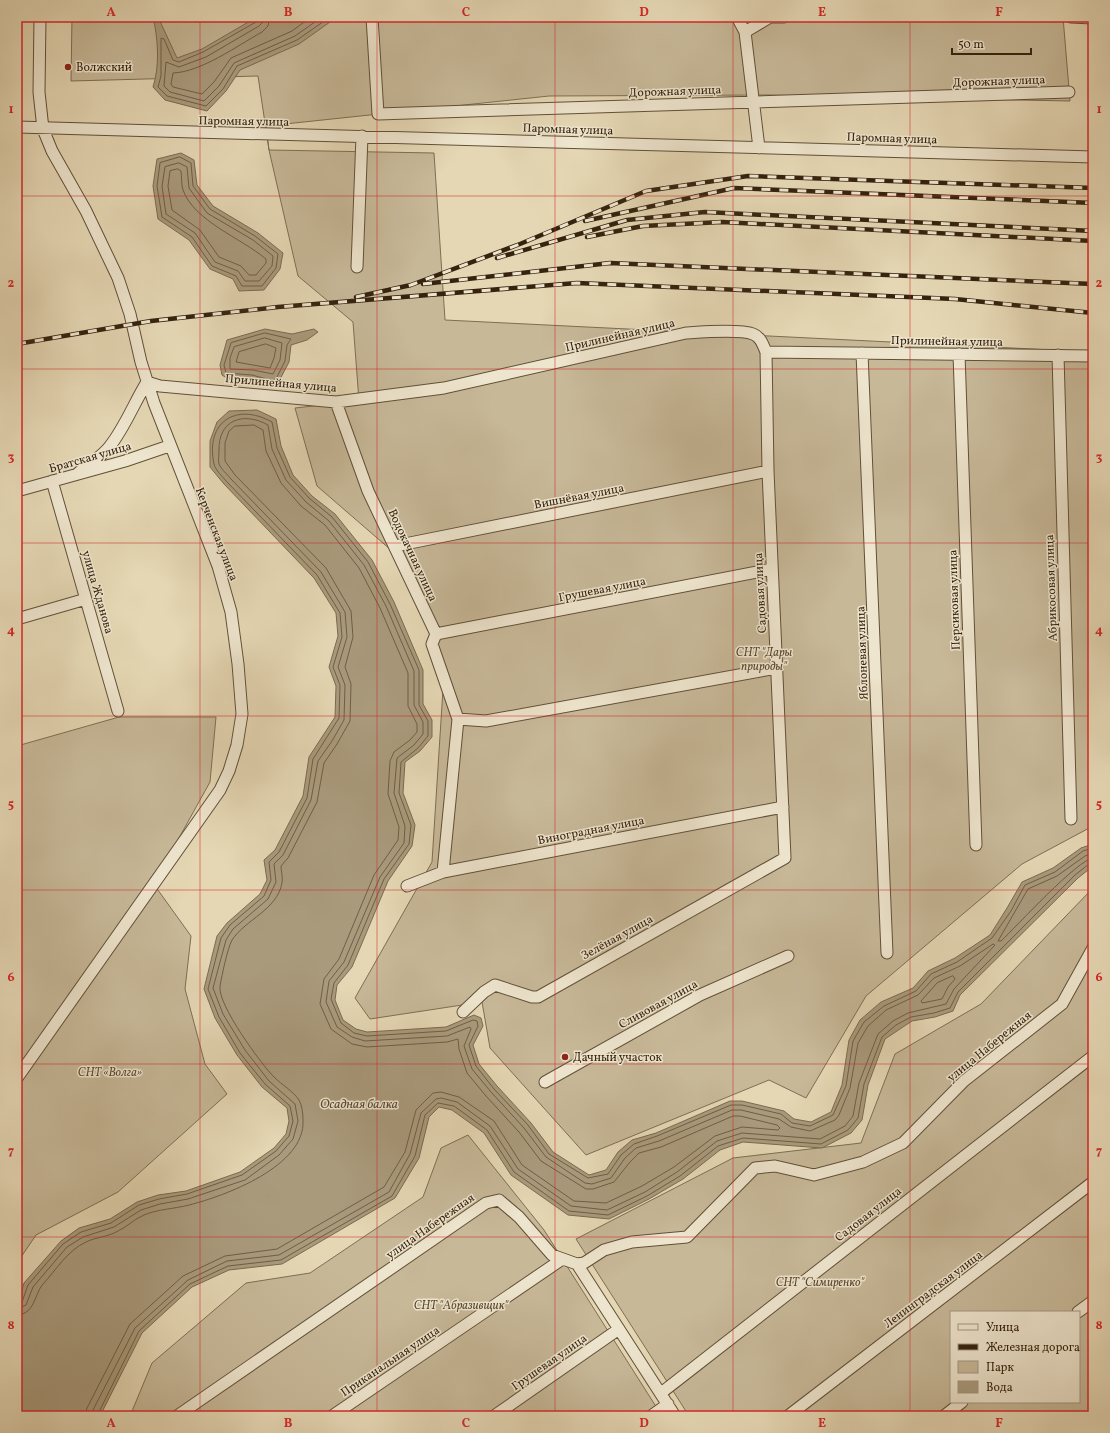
<svg xmlns="http://www.w3.org/2000/svg" width="1110" height="1433" viewBox="0 0 1110 1433" font-family="Vollkorn,serif">
	<style>
		.green { fill: #c7b898; stroke: #7e6e54; fill-rule: evenodd }
		.water { fill: #a99a7c; stroke: #7b6a50 }
		.lines { fill: none; stroke-linecap: round; stroke-linejoin: round }
		.shore { stroke: #6f5e46; stroke-width: 1 }
		.minor-casing { stroke: #615038; stroke-width: 13 }
		.minor { stroke: #eee5ce; stroke-width: 11 }
		.rail-casing { stroke: #35230f; stroke-width: 4.5 }
		.rail { stroke: #eee5ce; stroke-width: 3; stroke-dasharray: 9; stroke-linecap: butt }
		.grid { fill: none; stroke: #d62828; stroke-width: 1; stroke-opacity: 0.55 }
		.poi-dot { fill: #8f2418; stroke: #eee5ce; stroke-width: 1.5 }
		.labels { text-anchor: middle; stroke-width: 3; stroke-linejoin: round; paint-order: stroke }
		.poi-label { font-size: 12px; fill: #35230f; stroke: #eee5ce; text-anchor: start }
		.street-label { font-size: 12px; fill: #35230f; stroke: #eee5ce }
		.park-label { font-size: 12px; font-style: italic; fill: #5a4831; stroke: #eee5ce }
		.water-label { font-size: 13px; font-style: italic; fill: #584730; stroke: #eee5ce }
		.neatline { fill: none; stroke: #d62828; stroke-width: 1.5 }
		.grid-label { font-size: 13px; text-anchor: middle; font-weight: bold; fill: #d62828 }
	</style>
	<rect width="100%" height="100%" fill="#e5d7b4"/>
	<filter id="stains"><feTurbulence type="fractalNoise" baseFrequency=".005" numOctaves="4"/><feColorMatrix values="0 0 0 0 .2 0 0 0 0 .09 0 0 0 0 .02 0 0 0 .5 -.17"/></filter>
	<radialGradient id="worn" r=".72"><stop offset=".6" stop-color="#630" stop-opacity="0"/><stop offset="1" stop-color="#630" stop-opacity=".3"/></radialGradient>
	<!-- green -->
	<path class="green" d="M72,17h991l7,84 -302,-6 -219,1 -283,30 3,24 165,3 11,167 648,32v474l-71,38 -156,132 -60,102 -37,-18 -183,75 -96,-107 -8,-46 -112,17 -15,-21 77,-136 11,-173 -11,-55 -41,-84 -74,-64 -22,-78 64,-7 -6,-79 -55,-46 -29,-126 -11,-74 -187,5z
		M119,717h97l-6,65 -36,65 -24,32 41,57 -6,53 20,75 22,30 -109,98 -82,43 -19,28v-517z
		M1093,888v528h-404l-113,-177 157,-81 128,-15 34,-89 86,-50zM951,1312h128v90h-128z
		M468,1135l76,95 118,186h-532l22,-53 94,-80 64,-10 113,-76 18,-49z"/>
	<!-- water -->
	<path class="water" d="M153,17h5l19,41 25,-9 55,-32h80l-38,27 -59,26 -14,21 -19,20 -42,-11 -12,-13c7,-21 5,-49 0,-70z
		M181,153l13,7 3,25 16,21 45,27 25,20 -3,16 -16,21 -25,1 -6,-12 -23,-10 -21,-29 -31,-21 -5,-33 4,-27z
		M265,329l27,5 22,-5 4,3 -11,8 -16,5 -2,17 -11,21 -8,1 -18,-5h-24l-6,-4 -2,-10 7,-25z
		M257,410l19,9 5,27 12,29 19,21 23,18 37,46 22,42 29,68v34l9,16v17l-12,14 -15,11 -2,31 12,32 -3,21 -24,35 -36,86 -15,18 -2,15 8,20 13,9 11,3 79,-5 28,-12 7,3 2,8 -10,19 6,19 18,22 34,37 22,29 36,23 17,-5 12,-18 14,-12 24,-7 74,-32h12l42,10 10,8 17,3 20,-10 11,-27 7,-45 11,-20 21,-18 32,-14 15,-17 27,-13 35,-23 17,-27 15,-26 31,-14 28,-20 12,-4v22l-15,12 -118,117 -7,16 -18,6 -23,4 -27,18 -17,46 -6,35 -11,13 -29,15 -79,-6 -23,8 -37,29 -34,20 -40,20 -41,-4 -57,-40 -27,-42 -32,-23 -13,-3 -10,10 -10,41 -24,40 -113,66 -53,6 -37,17 -50,46 -42,83h-83v-110l7,-23 37,-42 18,-13 31,-9 27,-17 21,-7 28,-4 54,-19 34,-24 12,-14 3,-13 -2,-13 -25,-21 -25,-32 -22,-37 -11,-29 13,-53 10,-13 33,-29 7,-14 -3,-20 11,-10 28,-54 6,-39 26,-40 1,-31 -7,-19 9,-31 -2,-23 -22,-35 -90,-94 -14,-17v-26l7,-19 12,-11z"/>
	<g class="lines">
		<!-- shore -->
		<path class="shore" d="M259,17l-3,5 -53,30 -24,10 -6,-2 -9,-21 -3,-1v38l-3,11 9,9 39,10 17,-17 14,-23 60,-26 33,-23
			M264,17l-1,5 -4,4 -53,31 -27,10 -13,-5 -2,24 6,6 34,9 15,-15 15,-23 61,-27 27,-19
			M270,17l-2,9 -6,6c-25,14 -61,40 -89,41l-2,11 2,3 29,7 12,-12 17,-24 61,-27 19,-14
			M180,157l11,6 2,23 17,23 45,27 23,18 -2,14 -14,18h-20l-6,-10 -24,-10 -20,-29 -30,-20 -5,-31 3,-23z
			M179,163l8,4 2,21 18,25 46,27 20,16 -1,10 -13,15h-14l-7,-10 -23,-9 -20,-29 -29,-19 -4,-28 3,-19z
			M178,169l3,2c1,6 0,13 2,19 11,31 58,48 83,69v4l-10,12h-7l-8,-9 -22,-9 -19,-27 -28,-20 -4,-24 2,-15z
			M265,333l26,6 -4,6 -2,16 -9,18 -6,1 -18,-5 -26,-2 -2,-8 7,-22z
			M265,338l17,5 -2,17 -7,14 -20,-4 -23,-1v-11l4,-11z
			M266,344l10,4 -2,10 -4,10 -34,-6 3,-10z
			M1093,853l-8,3 -28,20 -29,13 -30,52h3c15,-14 77,-82 92,-83
			M953,976l2,3 -7,8 -6,12 -20,4 -1,-2 16,-18z
			M17,1304l5,-2 6,-17 35,-41 18,-12 30,-9 28,-18 20,-6 28,-5 55,-19 34,-24 13,-15 4,-15 -3,-15 -25,-22 -25,-31 -21,-36 -11,-28 13,-51 9,-13 34,-29 7,-16 -2,-18 10,-10 28,-54 6,-39 26,-41 1,-33 -7,-18 9,-30 -2,-24 -23,-38 -90,-93c-4,-5 -12,-12 -13,-18 -9,-42 22,-62 58,-42l5,26 13,29 19,21 23,19 36,45 22,42 29,66v35l9,16v15l-10,12 -17,14 -2,31 12,32 -2,19 -25,35 -36,86 -14,18 -3,16 10,24 13,10 13,3 79,-5 27,-11 4,1 1,5 -9,19 7,21 18,23 34,36 21,29 39,24 20,-4 13,-19 13,-11 23,-8 74,-31h11l39,9 11,9 18,3 23,-11 13,-29 7,-45 11,-19 20,-16 32,-15 15,-17 26,-12 35,-24 19,-27 14,-26 30,-13 28,-21 10,-3
			M17,1309l9,-4 7,-18 34,-40 16,-10 31,-10 27,-17 19,-6 28,-5 57,-19 34,-25 14,-16 5,-18 -3,-17 -26,-23 -24,-31 -22,-36 -10,-26 13,-48 7,-11 35,-30 8,-17 -2,-18 9,-9 28,-55 7,-39 14,-20 12,-21 1,-35 -7,-18 9,-30 -2,-25 -24,-40 -90,-93c-4,-5 -10,-10 -12,-15 -1,-4 0,-9 0,-13 -1,-31 24,-40 49,-26l4,24 14,31 20,22 23,19 35,44 22,41 28,65v34l9,17v12l-9,11 -17,13 -3,35 11,33 -1,17 -24,34 -36,85 -15,19 -3,21 11,25 15,10 13,4 82,-5 23,-9 1,2 -7,17 8,23 19,23 33,36 22,29 39,26 7,1 19,-6 14,-20 11,-10 23,-7 73,-31h9l38,9 12,8 19,4 25,-11 4,-5 11,-27 8,-45 10,-17 18,-16 32,-15 16,-17 26,-12 33,-22 2,1 -41,44 -8,15 -38,9 -15,8 -15,13 -19,49 -6,33 -8,10 -25,13 -78,-6 -25,8 -40,31 -32,20 -38,18 -36,-4 -53,-37 -28,-43 -33,-24 -16,-4 -5,1 -15,14 -11,41 -21,38 -110,63 -52,6 -39,19 -53,48 -42,82 -2,6
			M17,1315c18,-1 17,-20 26,-31 13,-14 25,-34 43,-42 10,-5 22,-5 32,-11 9,-4 16,-12 26,-16 14,-6 30,-6 45,-10 36,-9 117,-39 114,-85 0,-6 -1,-15 -4,-20 -6,-9 -17,-15 -25,-23 -13,-13 -57,-73 -54,-91 2,-11 7,-36 12,-46 14,-21 45,-30 50,-57 1,-6 -1,-12 -1,-17l7,-8 29,-56 7,-39 13,-19 13,-23 1,-37 -6,-17 8,-30 -2,-26 -25,-43 -91,-93 -10,-14v-18l4,-12 6,-5 19,-1 9,5 3,21 15,32 20,23 24,19 34,43 21,40 28,65v33l9,18v8l-7,8 -16,12 -4,9 -2,33 11,33 -1,13 -24,35 -35,84 -15,20 -4,25 11,25 21,15 15,3 80,-5 11,-3 1,10 8,24 19,23 33,36 22,29 45,28h7l21,-7 16,-20 9,-9 22,-6 72,-31h7l37,9 3,3 -2,2 -36,-3 -27,9 -41,31 -32,19 -36,17 -32,-2 -52,-36 -28,-44 -35,-24 -18,-5 -8,1 -17,17 -11,42 -21,35 -107,62 -52,7 -42,20 -53,48 -43,84 -2,8
			M97,1416l42,-85 51,-47 38,-18 53,-6 111,-64 23,-40 10,-41 13,-12 16,3 33,24 27,42 55,39 39,4 39,-19 33,-20 38,-30 25,-8 78,6 27,-14 10,-12 6,-34 18,-47 14,-12 15,-8 23,-4 16,-5 8,-16 117,-117 14,-11 4,-1"/>
		<!-- minor casing -->
		<g class="minor-casing">
			<path id="minor" d="M372,17l6,97 691,-22
				M737,17l8,15 14,116
				M769,17h15
				M1071,17l22,1
				M745,32l25,-15
				M17,127l1076,30
				M357,267l5,-131
				M862,353l25,600
				M959,354l17,491
				M1058,355l13,464
				M336,402l32,89 68,143 -4,10 26,75 -15,153
				M77,474c10,-9 25,-17 33,-28 15,-19 24,-43 37,-64l13,4 176,16 108,-14 242,-55c16,-1 54,-4 67,1 8,3 10,11 13,18l327,4
				M52,481l66,230
				M17,491l108,-30 44,-15
				M395,546l373,-75
				M17,619l69,-20
				M436,634l336,-65
				M458,719l28,2 291,-53
				M407,886l36,-14 340,-65
				M463,1012l21,-20 11,-7 37,12h6l247,-139 -17,-387 -2,-119
				M17,1078l203,-288 9,-19 8,-26 5,-31 -4,-50 -7,-52 -13,-46 -64,-163 -13,-41 -11,-48 -12,-36 -32,-67 -34,-60 -9,-22 -4,-37 1,-75
				M545,1082l155,-87 88,-39
				M577,1264l98,152
				M1078,1312l15,-11
				M661,1393l432,-337
				M177,1416l309,-213 13,-3 20,17 33,38 25,9 7,-1 20,-13 28,-8 55,-5 68,-69 20,-2 39,9 49,-13 40,-19 61,-62 98,-77 31,-56
				M332,1416l229,-156
				M494,1416l125,-87
				M651,1416l17,-12
				M788,1416l305,-234
				M944,1416l18,-14"/>
		</g>
		<!-- minor -->
		<use href="#minor" class="minor"/>
		<!-- rail casing -->
		<g class="rail-casing">
			<path id="rail" d="M585,221l149,-33 359,15
				M587,237l56,-11 79,-4 371,19
				M497,258l130,-38 78,-8 388,19
				M423,284l187,-21 483,21
				M356,297l55,-12 109,-41 126,-53 102,-15 345,12
				M17,344l134,-23 127,-14 299,-24 378,16 138,14"/>
		</g>
		<!-- rail -->
		<use href="#rail" class="rail"/>
	</g>
	<!-- grid -->
	<path class="grid" d="M200,17v1399M377,17v1399M555,17v1399M733,17v1399M910,17v1399M17,196h1076M17,369h1076M17,543h1076M17,716h1076M17,890h1076M17,1064h1076M17,1237h1076"/>
	<!-- markers -->
	<g class="poi-dot">
		<circle cx="68" cy="67" r="4"/>
		<circle cx="565" cy="1057" r="4"/>
	</g>
	<g class="labels">
		<!-- poi labels -->
		<g class="poi-label">
			<text x="76" y="71">Волжский</text>
			<text x="573" y="1061">Дачный участок</text>
		</g>
		<!-- street labels -->
		<g class="street-label">
			<text transform="translate(999 81) rotate(-2)" y="4">Дорожная улица</text>
			<text transform="translate(675 91) rotate(-2)" y="4">Дорожная улица</text>
			<text transform="translate(244 121) rotate(1)" y="4">Паромная улица</text>
			<text transform="translate(568 129) rotate(2)" y="4">Паромная улица</text>
			<text transform="translate(892 138) rotate(2)" y="4">Паромная улица</text>
			<text transform="translate(620 335) rotate(-13)" y="4">Прилинейная улица</text>
			<text transform="translate(947 341) rotate(1)" y="4">Прилинейная улица</text>
			<text transform="translate(281 383) rotate(5)" y="4">Прилинейная улица</text>
			<text transform="translate(90 457) rotate(-16)" y="4">Братская улица</text>
			<text transform="translate(579 496) rotate(-11)" y="4">Вишнёвая улица</text>
			<text transform="translate(217 534) rotate(69)" y="4">Керченская улица</text>
			<text transform="translate(413 555) rotate(65)" y="4">Водокачная улица</text>
			<text transform="translate(1051 588) rotate(-92)" y="4">Абрикосовая улица</text>
			<text transform="translate(602 589) rotate(-11)" y="4">Грушевая улица</text>
			<text transform="translate(98 592) rotate(74)" y="4">улица Жданова</text>
			<text transform="translate(760 593) rotate(-93)" y="4">Садовая улица</text>
			<text transform="translate(954 600) rotate(-92)" y="4">Персиковая улица</text>
			<text transform="translate(862 653) rotate(-92)" y="4">Яблоневая улица</text>
			<text transform="translate(591 830) rotate(-11)" y="4">Виноградная улица</text>
			<text transform="translate(617 937) rotate(-29)" y="4">Зелёная улица</text>
			<text transform="translate(658 1004) rotate(-29)" y="4">Сливовая улица</text>
			<text transform="translate(989 1046) rotate(-39)" y="4">улица Набережная</text>
			<text transform="translate(868 1214) rotate(-38)" y="4">Садовая улица</text>
			<text transform="translate(430 1226) rotate(-35)" y="4">улица Набережная</text>
			<text transform="translate(933 1289) rotate(-37)" y="4">Ленинградская улица</text>
			<text transform="translate(390 1361) rotate(-34)" y="4">Приканальная улица</text>
			<text transform="translate(549 1362) rotate(-35)" y="4">Грушевая улица</text>
		</g>
		<!-- park labels -->
		<g class="park-label">
			<text x="764" y="656">СНТ "Дары<tspan x="764" dy="14">природы"</tspan></text>
			<text x="110" y="1076">СНТ «Волга»</text>
			<text x="820" y="1286">СНТ "Симиренко"</text>
			<text x="461" y="1309">СНТ "Абразивщик"</text>
		</g>
		<!-- water labels -->
		<g class="water-label">
			<text x="359" y="1108">Осадная балка</text>
		</g>
	</g>
	<!-- margin -->
	<rect width="1110" height="1433" fill="none" stroke="#e5d7b4" stroke-width="44"/>
	<!-- legend -->
	<rect x="950" y="1311" width="130" height="92" fill="#eee5ce" stroke="#a49782"/>
	<rect x="958" y="1324" width="20" height="6" fill="#eee5ce" stroke="#a49782"/>
	<text x="986" y="1331" font-size="12" fill="#35230f">Улица</text>
	<rect x="958" y="1344" width="20" height="6" fill="#35230f" stroke="#a49782"/>
	<text x="986" y="1351" font-size="12" fill="#35230f">Железная дорога</text>
	<rect x="958" y="1361" width="20" height="12" fill="#c7b898" stroke="#a49782"/>
	<text x="986" y="1371" font-size="12" fill="#35230f">Парк</text>
	<rect x="958" y="1381" width="20" height="12" fill="#a99a7c" stroke="#a49782"/>
	<text x="986" y="1391" font-size="12" fill="#35230f">Вода</text>
	<!-- scale -->
	<path d="M952 48v6h79v-6" fill="none" stroke="#35230f" stroke-width="2"/>
	<text x="958" y="48" font-size="12" fill="#35230f" stroke="#eee5ce" stroke-width="3" paint-order="stroke">50 m</text>
	<rect x="22" y="22" width="1066" height="1389" class="neatline"/>
	<g class="grid-label">
		<text x="111" y="16">A</text>
		<text x="288" y="16">B</text>
		<text x="466" y="16">C</text>
		<text x="644" y="16">D</text>
		<text x="822" y="16">E</text>
		<text x="999" y="16">F</text>
		<text x="11" y="113">1</text>
		<text x="1099" y="113">1</text>
		<text x="11" y="287">2</text>
		<text x="1099" y="287">2</text>
		<text x="11" y="461">3</text>
		<text x="1099" y="461">3</text>
		<text x="11" y="634">4</text>
		<text x="1099" y="634">4</text>
		<text x="11" y="808">5</text>
		<text x="1099" y="808">5</text>
		<text x="11" y="981">6</text>
		<text x="1099" y="981">6</text>
		<text x="11" y="1155">7</text>
		<text x="1099" y="1155">7</text>
		<text x="11" y="1329">8</text>
		<text x="1099" y="1329">8</text>
		<text x="111" y="1427">A</text>
		<text x="288" y="1427">B</text>
		<text x="466" y="1427">C</text>
		<text x="644" y="1427">D</text>
		<text x="822" y="1427">E</text>
		<text x="999" y="1427">F</text>
	</g>
	<rect width="100%" height="100%" filter="url(#stains)"/>
	<rect width="100%" height="100%" fill="url(#worn)"/>
</svg>
